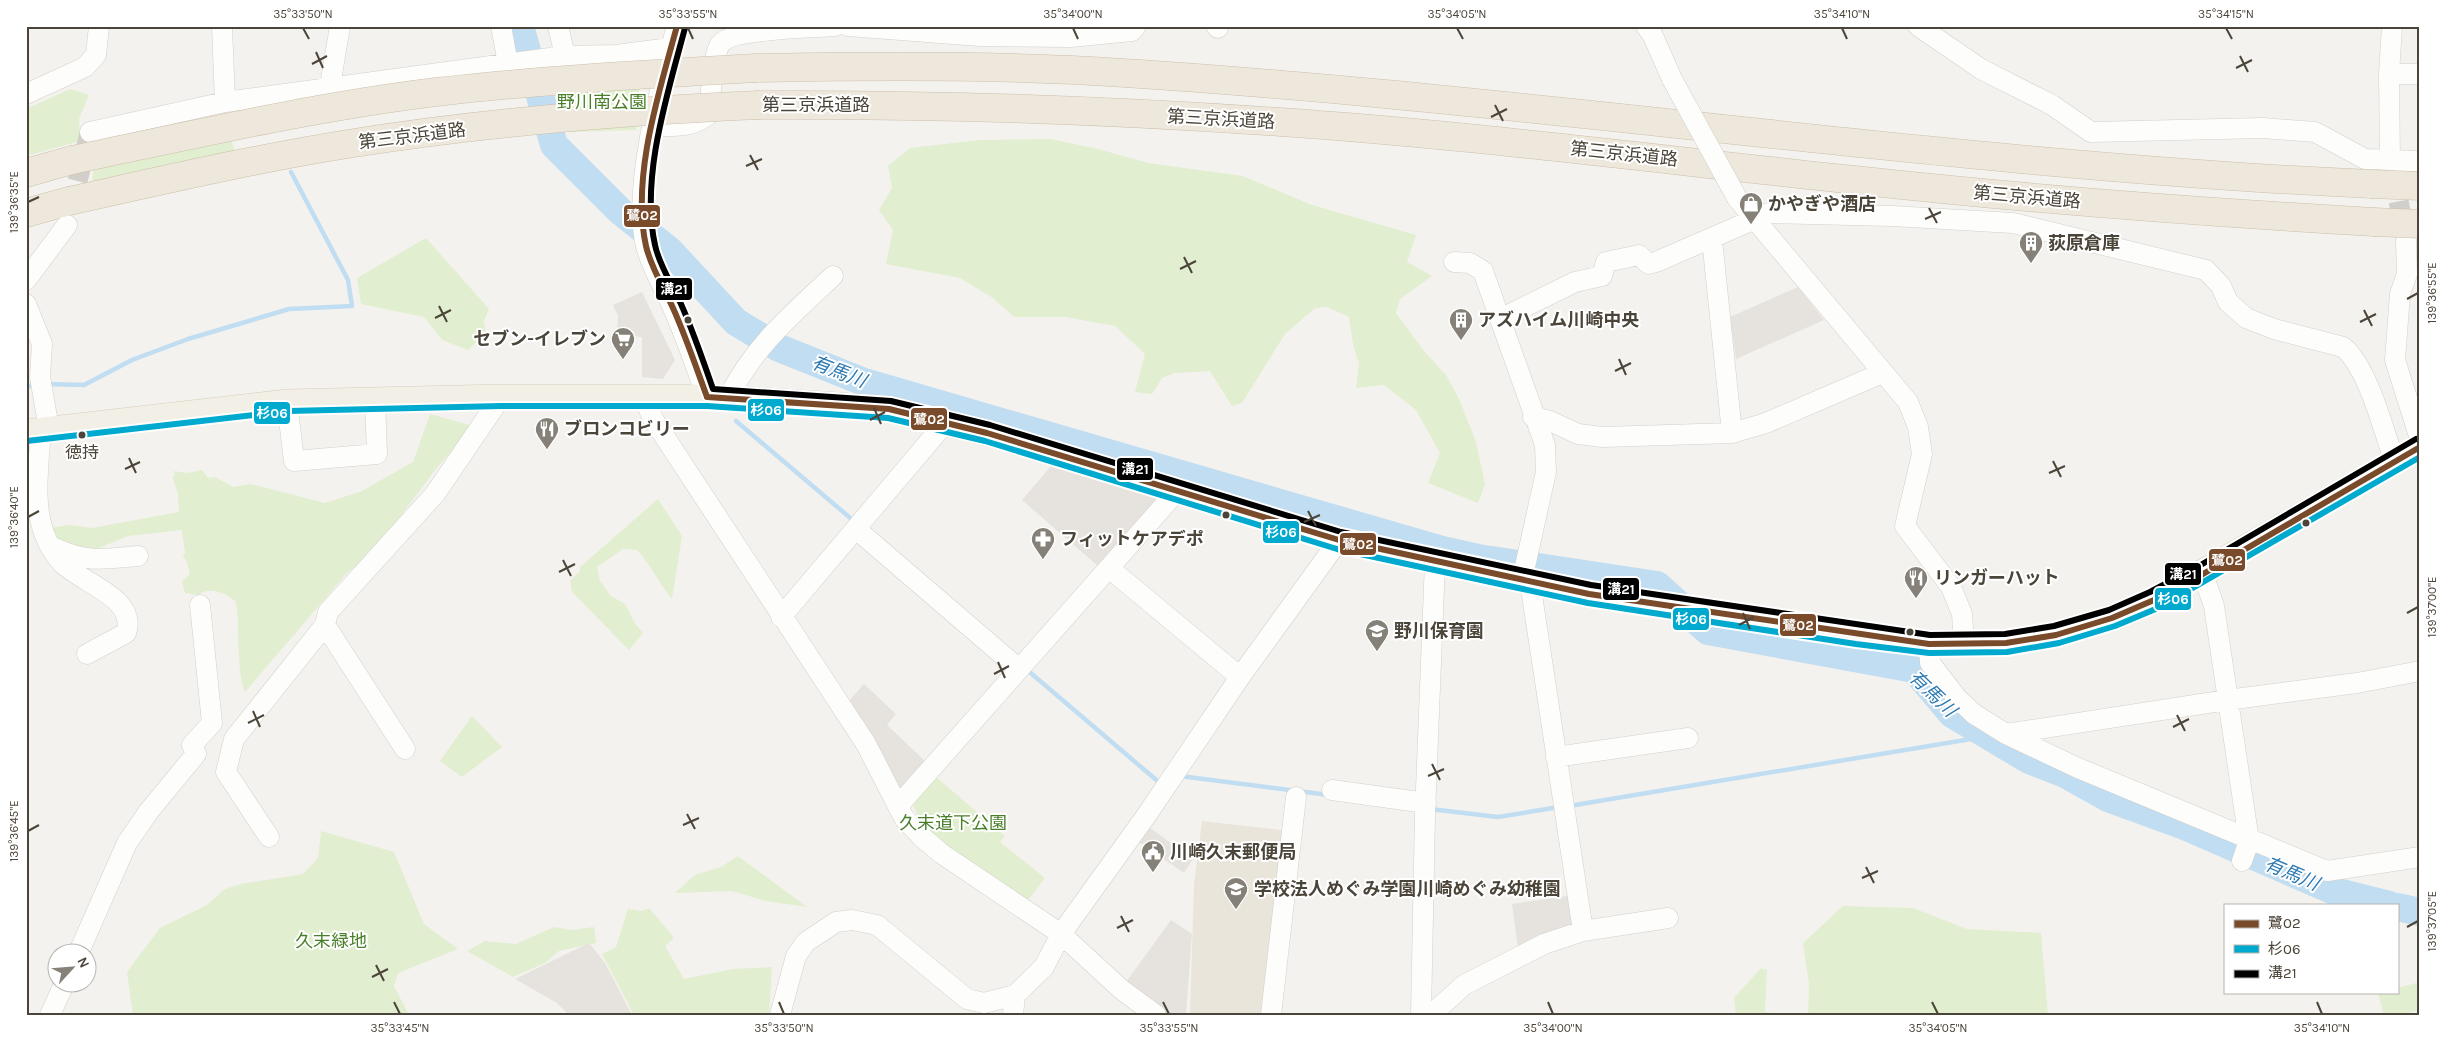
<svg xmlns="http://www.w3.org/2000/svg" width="2446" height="1041" viewBox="0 0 2446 1041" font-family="Karla,'Noto Sans JP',sans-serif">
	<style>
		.education { fill: #eae5da }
		.green { fill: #e1eecf }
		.parking { fill: #e6e3df }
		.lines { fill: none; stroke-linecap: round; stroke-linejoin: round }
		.stream { stroke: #c0ddf1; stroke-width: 4.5 }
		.river { stroke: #c0ddf1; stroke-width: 28 }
		.minor-tunnel { stroke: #d2cfca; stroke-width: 20; stroke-dasharray: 20 10; stroke-linecap: butt }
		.minor-casing { stroke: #d2d0cb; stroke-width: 21 }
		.major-casing { stroke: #d6cebb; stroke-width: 26 }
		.highway-casing { stroke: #ccbfa9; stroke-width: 29 }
		.minor { stroke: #fdfdfc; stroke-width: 20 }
		.major { stroke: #f2efe6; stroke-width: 25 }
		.highway { stroke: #ede8db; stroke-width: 28 }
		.minor-bridge-casing { stroke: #d2d0cb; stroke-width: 21; stroke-linecap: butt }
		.highway-bridge-casing { stroke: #ccbfa9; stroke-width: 29; stroke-linecap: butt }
		.minor-bridge { stroke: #fdfdfc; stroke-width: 20 }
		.highway-bridge { stroke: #ede8db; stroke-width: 28 }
		.bus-1-casing { stroke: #fff; stroke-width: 10 }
		.bus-2-casing { stroke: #fff; stroke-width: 10 }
		.bus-3-casing { stroke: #fff; stroke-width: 10 }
		.bus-1 { stroke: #7a4b2a; stroke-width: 6 }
		.bus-2 { stroke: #00a9ce; stroke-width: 6 }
		.bus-3 { stroke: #000; stroke-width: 6 }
		.ticks { fill: none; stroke: #4b4439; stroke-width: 2 }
		.bus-dot { fill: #4b4439; stroke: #fff; stroke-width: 2 }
		.labels { text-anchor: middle; stroke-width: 4; stroke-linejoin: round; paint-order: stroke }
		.bus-label { font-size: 17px; fill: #4b4439; stroke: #fff }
		.park-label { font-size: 18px; fill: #4a7f2a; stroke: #fff }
		.street-label { font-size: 18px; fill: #4b4439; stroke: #fff }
		.poi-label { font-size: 18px; font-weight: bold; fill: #4b4439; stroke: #fff; text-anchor: start }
		.water-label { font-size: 19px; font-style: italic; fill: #2e7ab2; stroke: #fff }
		.line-badge { stroke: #fff; stroke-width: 2 }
		.badge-label { font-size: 14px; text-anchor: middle; font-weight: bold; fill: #fff }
		.neatline { fill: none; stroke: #4b4439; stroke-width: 2 }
		.ticks-label { font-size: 12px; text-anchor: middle; fill: #4b4439 }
	</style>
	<rect width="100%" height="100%" fill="#f4f2ee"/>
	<!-- education -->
	<path class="education" d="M1202,821l87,10 -23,184h-76l4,-130z"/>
	<!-- green -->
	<path class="green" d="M641,69l-5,61 -69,2 -11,-55z
		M70,89l19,6 -10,24 1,22 -54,15v-47z
		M1051,139l47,10 50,14 95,13 69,29 104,30 -9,27 25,14 -32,23 -4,14 28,38 22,24 13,24 17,43 9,42 -7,19 -50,-20 12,-30 -24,-43 -32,-25 -28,3 3,-24 -6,-20 -4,-27 -22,-10 -12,1 -30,26 -43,69 -10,3 -22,-35 -35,2 -13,5 -10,16 -17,-2 10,-38 -30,-28 -50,-9h-51l-21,-19 -33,-20 -74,-14 7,-34 -14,-20 13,-22 -4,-22 22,-18 70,-8z
		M232,141l9,36 -151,31 5,-58 69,3z
		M426,238l63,71 -5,12 2,13 -18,16 -26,-10 -18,-23 -63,-13 -4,-26z
		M430,414l43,12 -38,44 -60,80 -29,24 -101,118c-9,-22 -5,-64 -9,-90 -10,-9 -26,-16 -38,-7l-13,-2 -3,-12 8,-7 -3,-12 -4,-6 2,-3 -3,-23 -54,6 -41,17 -29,-10 -8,-15 19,-3 23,3 87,-16 -1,-18 -6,-18 3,-1 -1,-4 13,2 15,-3 6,8 7,-1 18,10 18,-3 74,19 37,-12 51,-29z
		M658,499l24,37 -10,63c-13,-16 -21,-34 -35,-49l-14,-1 -26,18 3,14 11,15 14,8 9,18 9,11 -14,17 -57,-58 -2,-11 10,-10v-4z
		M472,716l30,31 -40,30 -22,-16z
		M935,776l70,60 -5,6 45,36 -17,22 -87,-56 -19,-18 -10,-24z
		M321,831l73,21 30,72 34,25 -60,24 -4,13 15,29h-276l-6,-43 33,-44 47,-23 18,-16 16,-5 62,-10 15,-16z
		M738,856l69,51 -41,-6 -34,-10 -57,2 20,-18 26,-8z
		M1843,906l70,2 54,21 74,4 7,82h-240l1,-31 -6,-41z
		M649,908l25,30 -9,8 19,33 49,-10 39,-2 -3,48h-138l2,-2 -31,-59 14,-7 12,-38 14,2z
		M554,927l17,3 23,-3 2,16 -37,8 -14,12 -32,14 -46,-26 18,-10 31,3z
		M1761,968l6,2 -2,42 15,3h-44l-2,-17z
		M2420,982v28l-20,5h-16l-6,-22 19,-1v-4z"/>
	<!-- parking -->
	<path class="parking" d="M1798,287l26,33 -88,39 -6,-42z
		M642,292l33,68 -12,19 -21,-2v-40l-25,-2 1,-19 -5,-11z
		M1051,466l110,33 -62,68 -77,-67z
		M864,684l32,30 -9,11 41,39 -28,33 -54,-93z
		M1146,825l47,34 -9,14 -48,-33z
		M1573,895l5,33 -60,20 -6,-44z
		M1171,920l21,14 -6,81h-17l-43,-33z
		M589,943l16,20 27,52h-63l-12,-12 -42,-24z"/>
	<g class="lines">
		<!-- stream -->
		<path class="stream" d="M47,384l37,1 48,-25 56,-21 101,-30 63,-3 -4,-26 -57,-108
			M26,387l11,-3
			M736,421l119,101
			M1026,669l135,115
			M1180,776l149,19
			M1569,806l420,-70
			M1430,809l68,8 61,-10"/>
		<!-- river -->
		<path class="river" d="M520,26l34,119 66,66 50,40 66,71 43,26 85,34 578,168 36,8 179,27 51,46 206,38 38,45 77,46 36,14 43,24 74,27 152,66 56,14
			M2397,907l23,5"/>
		<!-- minor-tunnel -->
		<path class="minor-tunnel" d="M2393,172l12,63
			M70,210l20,-78"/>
		<!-- minor casing -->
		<g class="minor-casing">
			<path id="minor" d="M222,26l3,76
				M501,26l7,38
				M558,26l7,30
				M677,26c-16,58 -45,162 -31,220 6,23 18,41 27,62 13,29 23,59 34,89
				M848,26l132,10 91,1 61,-6 4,-5
				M1216,26l2,2
				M1646,26l7,10 19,43
				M1918,26l63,43 71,36 39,27 172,-4 52,4 50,27 55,2
				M2389,74h31
				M330,86l10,-60
				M26,94l59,-27 11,-12 3,-29
				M654,126c20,0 37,2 54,-11 3,-17 4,-54 11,-69 8,-18 95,-18 116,-20
				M90,132l135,-30 340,-46 51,-1 54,-7
				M2390,161l-1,-87 3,-48
				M1737,198l171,204 10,25 4,27 -17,72 46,61 11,27 2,30
				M1712,239l20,194
				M2406,240l1,34 -7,20 -5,66 25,79
				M1454,262l16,1 13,8 17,48
				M26,280l41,-55
				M26,304l16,40 -2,33 9,52
				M644,398l9,21 213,325 38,74 19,20 19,16 119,80 61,56 34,25
				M727,400c26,-53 64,-85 106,-124
				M287,402l7,59 83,-7 -2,-54
				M1533,417l17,4 28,13 24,3 130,-4 34,-10 116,-50
				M41,431c-3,44 -13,95 21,132 21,21 76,35 64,70l-39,21
				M856,529l163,140
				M55,548c33,15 47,11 83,8
				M1109,568l131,109
				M2203,574l11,32 35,235 -7,20
				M1522,580l24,-108 -1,-27 -45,-126 75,-37 27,-6 4,-14 33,-7 10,9 7,-2 113,-49 123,3 121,7 193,47 15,16 7,16 18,16 28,11 69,18c25,20 41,85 52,116
				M1530,582l53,349
				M781,617l164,-194
				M325,625l80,124
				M1929,644l1,19 27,35 17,16 32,20 72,34 249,103 93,-14
				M2006,734l221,-34 130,-17 63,-12
				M1556,757l132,-19
				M1332,790l94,13
				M898,806l279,-315
				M269,837l-43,-65 8,-33 91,-114 3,-13 107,-118 66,-97
				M78,954l49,-111 22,-32 47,-57 -4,-9 20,-22 -12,-118
				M50,1015l14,-31
				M780,1015l16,-59 10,-14 30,-20 16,-2 25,5 90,74 17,4 31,-8 29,-28 17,-33 85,-118 94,-139 99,-137
				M1013,1015l2,-20
				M1271,1015l25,-218
				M1421,1015l4,-201 10,-253
				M1431,1015l33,-30 80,-41 39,-13 85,-13"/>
		</g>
		<!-- major casing -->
		<g class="major-casing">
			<path id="major" d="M26,432l261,-30 214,-5h206l130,8 52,4 98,24 352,107 250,54 268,41 72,9 77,-1 50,-8 56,-17 42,-18 266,-153"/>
		</g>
		<!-- highway casing -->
		<g class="highway-casing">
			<path id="highway" d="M756,68c105,-2 212,-3 317,2 435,24 865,95 1299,114
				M759,105c174,-1 348,5 521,17 192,13 383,38 575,58 172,19 346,32 519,42
				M26,173l46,-13
				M26,213l43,-12"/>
		</g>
		<!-- minor -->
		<use href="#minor" class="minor"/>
		<!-- major -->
		<use href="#major" class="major"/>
		<!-- highway -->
		<use href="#highway" class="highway"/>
		<!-- minor-bridge casing -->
		<g class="minor-bridge-casing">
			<path id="minor-bridge" d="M1672,79l65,119"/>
		</g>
		<!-- highway-bridge casing -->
		<g class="highway-bridge-casing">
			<path id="highway-bridge" d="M72,160c120,-25 241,-53 364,-68 106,-12 213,-18 320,-24
				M2372,184l48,2
				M69,201c95,-21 189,-43 285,-58 134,-21 270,-32 405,-38
				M2374,222l46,2"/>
		</g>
		<!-- minor-bridge -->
		<use href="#minor-bridge" class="minor-bridge"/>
		<!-- highway-bridge -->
		<use href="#highway-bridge" class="highway-bridge"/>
		<!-- bus-1 casing -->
		<g class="bus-1-casing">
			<path id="bus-1" d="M677,26c-18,66 -46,152 -31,220 5,22 18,42 27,62 13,29 23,59 34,89
				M707,397l182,12 98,24 352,107 250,54 340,50 77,-1 50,-8 56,-17 42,-18 49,-26 217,-127"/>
		</g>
		<!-- bus-2 casing -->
		<g class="bus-2-casing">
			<path id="bus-2" d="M27,441l261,-30 213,-5h206l181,12 97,23 352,108 251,54 268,41 73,9 78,-1 52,-9 56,-17 43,-18 262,-151"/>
		</g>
		<!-- bus-3 casing -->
		<g class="bus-3-casing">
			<path id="bus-3" d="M685,28c-17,64 -45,150 -30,217 4,20 17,39 26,59 12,27 22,56 32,85l178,12 99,24 351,107 250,53 339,50 75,-1 49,-8 55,-16 41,-18 49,-26 217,-127"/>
		</g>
		<!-- bus-1 -->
		<use href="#bus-1" class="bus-1"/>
		<!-- bus-2 -->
		<use href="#bus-2" class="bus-2"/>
		<!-- bus-3 -->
		<use href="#bus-3" class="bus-3"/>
	</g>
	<!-- ticks -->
	<path class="ticks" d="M303,28l6,11M688,28l5,11M1073,28l5,11M1457,28l6,11M1842,28l5,11M2226,28l6,11M316,52l7,16M2240,56l8,16M312,64l15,-8M2236,68l16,-8M1495,105l8,16M1491,117l16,-8M750,155l8,15M746,166l16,-7M28,202l11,-5M1929,208l8,15M1925,219l16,-7M1184,257l8,16M1180,269l16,-8M2407,299l11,-6M439,306l8,16M2364,310l8,16M435,318l16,-8M2360,322l16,-8M1619,359l7,16M1615,371l16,-8M874,408l7,16M870,420l15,-8M129,458l7,15M2053,461l8,16M125,469l15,-7M2049,473l16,-7M1308,511l8,15M28,517l11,-6M1304,522l16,-7M563,560l8,16M559,572l16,-8M1743,613l7,16M2407,613l11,-6M1739,625l15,-8M998,662l7,16M994,674l15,-8M253,711l7,16M2177,715l8,16M248,723l16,-8M2173,727l16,-8M1432,764l8,16M1428,776l16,-7M687,814l8,15M683,825l16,-7M28,831l11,-6M1866,867l8,16M1862,878l16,-7M1121,916l8,16M2407,927l11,-6M1117,928l16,-8M376,965l8,16M372,977l16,-8M394,1002l6,12M779,1002l5,12M1163,1002l6,12M1548,1002l5,12M1932,1002l6,12M2317,1002l5,12"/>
	<!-- icons -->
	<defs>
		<g id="shop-pin" transform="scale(1.25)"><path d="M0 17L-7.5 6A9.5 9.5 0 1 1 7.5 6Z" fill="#868178" stroke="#fff"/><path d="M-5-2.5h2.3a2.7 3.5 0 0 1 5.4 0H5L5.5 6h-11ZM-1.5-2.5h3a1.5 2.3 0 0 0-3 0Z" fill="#fff"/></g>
		<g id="building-pin" transform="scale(1.25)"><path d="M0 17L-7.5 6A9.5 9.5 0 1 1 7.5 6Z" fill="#868178" stroke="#fff"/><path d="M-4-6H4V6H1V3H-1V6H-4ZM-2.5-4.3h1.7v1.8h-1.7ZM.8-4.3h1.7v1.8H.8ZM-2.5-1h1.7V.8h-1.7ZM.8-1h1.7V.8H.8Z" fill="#fff"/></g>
		<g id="supermarket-pin" transform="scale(1.25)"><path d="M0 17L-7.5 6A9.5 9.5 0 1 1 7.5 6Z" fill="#868178" stroke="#fff"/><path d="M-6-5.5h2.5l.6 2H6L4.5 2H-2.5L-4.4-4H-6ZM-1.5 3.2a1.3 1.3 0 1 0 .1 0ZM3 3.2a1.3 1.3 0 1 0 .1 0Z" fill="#fff"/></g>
		<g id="restaurant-pin" transform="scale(1.25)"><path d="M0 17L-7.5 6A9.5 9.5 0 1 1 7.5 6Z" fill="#868178" stroke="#fff"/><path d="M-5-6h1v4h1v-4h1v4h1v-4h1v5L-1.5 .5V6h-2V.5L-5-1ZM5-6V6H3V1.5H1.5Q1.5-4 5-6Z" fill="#fff"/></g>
		<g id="pharmacy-pin" transform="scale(1.25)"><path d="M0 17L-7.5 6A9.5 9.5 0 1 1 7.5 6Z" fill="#868178" stroke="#fff"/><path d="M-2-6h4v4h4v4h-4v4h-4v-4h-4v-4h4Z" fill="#fff"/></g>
		<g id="school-pin" transform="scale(1.25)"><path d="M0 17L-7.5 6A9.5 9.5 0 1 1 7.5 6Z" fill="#868178" stroke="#fff"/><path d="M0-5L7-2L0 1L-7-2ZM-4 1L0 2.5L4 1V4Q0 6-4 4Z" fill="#fff"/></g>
		<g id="civic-pin" transform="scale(1.25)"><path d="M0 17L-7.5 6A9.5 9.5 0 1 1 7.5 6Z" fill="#868178" stroke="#fff"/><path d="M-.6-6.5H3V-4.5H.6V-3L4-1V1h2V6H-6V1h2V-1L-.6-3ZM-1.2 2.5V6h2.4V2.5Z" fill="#fff"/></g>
	</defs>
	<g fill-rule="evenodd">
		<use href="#shop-pin" x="1751" y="204"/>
		<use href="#building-pin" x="2031" y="243"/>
		<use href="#building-pin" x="1461" y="320"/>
		<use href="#supermarket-pin" x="623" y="339"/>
		<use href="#restaurant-pin" x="547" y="429"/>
		<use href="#pharmacy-pin" x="1043" y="539"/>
		<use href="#restaurant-pin" x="1916" y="578"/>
		<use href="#school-pin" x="1377" y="631"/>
		<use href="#civic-pin" x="1153" y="852"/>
		<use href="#school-pin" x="1236" y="889"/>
	</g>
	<!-- markers -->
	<g class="bus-dot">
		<circle cx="688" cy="320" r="4.5"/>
		<circle cx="82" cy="435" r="4.5"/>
		<circle cx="1226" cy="515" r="4.5"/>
		<circle cx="2306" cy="523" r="4.5"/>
		<circle cx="1910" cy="632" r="4.5"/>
	</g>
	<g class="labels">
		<!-- bus labels -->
		<g class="bus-label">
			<text x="82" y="458">徳持</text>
		</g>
		<!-- park labels -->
		<g class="park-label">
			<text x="602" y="108">野川南公園</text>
			<text x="953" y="829">久末道下公園</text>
			<text x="331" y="947">久末緑地</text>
		</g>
		<!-- street labels -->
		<g class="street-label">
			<text x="816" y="111">第三京浜道路</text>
			<text transform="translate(1221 119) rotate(3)" y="6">第三京浜道路</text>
			<text transform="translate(412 136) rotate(-7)" y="6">第三京浜道路</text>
			<text transform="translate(1624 154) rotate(6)" y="6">第三京浜道路</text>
			<text transform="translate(2027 197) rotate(5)" y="6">第三京浜道路</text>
		</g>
		<!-- poi labels -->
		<g class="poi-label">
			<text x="1768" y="210">かやぎや酒店</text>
			<text x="2048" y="249">荻原倉庫</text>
			<text x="1478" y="326">アズハイム川崎中央</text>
			<text x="606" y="345" text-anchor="end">セブン-イレブン</text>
			<text x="564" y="435">ブロンコビリー</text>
			<text x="1060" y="545">フィットケアデポ</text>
			<text x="1934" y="584">リンガーハット</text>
			<text x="1394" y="637">野川保育園</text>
			<text x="1170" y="858">川崎久末郵便局</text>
			<text x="1254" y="895">学校法人めぐみ学園川崎めぐみ幼稚園</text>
		</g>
		<!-- water labels -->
		<g class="water-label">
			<text transform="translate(839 371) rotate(21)" y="7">有馬川</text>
			<text transform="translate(1933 693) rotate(44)" y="7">有馬川</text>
			<text transform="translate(2292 873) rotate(23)" y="7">有馬川</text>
		</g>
	</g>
	<g class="line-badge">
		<rect x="623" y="204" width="38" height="24" rx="5" fill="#7a4b2a"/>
		<rect x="655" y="277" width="38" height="24" rx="5" fill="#000"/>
		<rect x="747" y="398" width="38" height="24" rx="5" fill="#00a9ce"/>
		<rect x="253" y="401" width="38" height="24" rx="5" fill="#00a9ce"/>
		<rect x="910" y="407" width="38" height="24" rx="5" fill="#7a4b2a"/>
		<rect x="1116" y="457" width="38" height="24" rx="5" fill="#000"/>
		<rect x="1262" y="520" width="38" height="24" rx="5" fill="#00a9ce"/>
		<rect x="1339" y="532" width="38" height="24" rx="5" fill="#7a4b2a"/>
		<rect x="2208" y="548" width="38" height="24" rx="5" fill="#7a4b2a"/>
		<rect x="2164" y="562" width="38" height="24" rx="5" fill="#000"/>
		<rect x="1602" y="577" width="38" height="24" rx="5" fill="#000"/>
		<rect x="2154" y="587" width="38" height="24" rx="5" fill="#00a9ce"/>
		<rect x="1672" y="607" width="38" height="24" rx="5" fill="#00a9ce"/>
		<rect x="1779" y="613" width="38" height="24" rx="5" fill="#7a4b2a"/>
	</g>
	<g class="badge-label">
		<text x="642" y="220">鷺02</text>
		<text x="674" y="294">溝21</text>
		<text x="766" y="415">杉06</text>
		<text x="272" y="418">杉06</text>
		<text x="929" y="424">鷺02</text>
		<text x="1135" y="474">溝21</text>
		<text x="1281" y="537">杉06</text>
		<text x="1358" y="549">鷺02</text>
		<text x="2227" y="565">鷺02</text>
		<text x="2183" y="579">溝21</text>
		<text x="1621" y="594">溝21</text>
		<text x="2173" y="604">杉06</text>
		<text x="1691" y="624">杉06</text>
		<text x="1798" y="630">鷺02</text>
	</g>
	<!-- border -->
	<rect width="2446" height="1041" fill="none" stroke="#ffffff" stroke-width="55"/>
	<!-- legend -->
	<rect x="2224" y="904" width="175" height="90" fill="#ffffff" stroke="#b7b4b0"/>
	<rect x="2234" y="920" width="25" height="8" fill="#7a4b2a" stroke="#b7b4b0"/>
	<text x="2268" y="928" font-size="15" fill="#4b4439">鷺02</text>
	<rect x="2234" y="945" width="25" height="8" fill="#00a9ce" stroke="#b7b4b0"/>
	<text x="2268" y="954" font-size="15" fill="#4b4439">杉06</text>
	<rect x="2234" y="970" width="25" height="8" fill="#000000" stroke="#b7b4b0"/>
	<text x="2268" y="978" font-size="15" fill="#4b4439">溝21</text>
	<!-- north arrow -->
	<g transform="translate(72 968) rotate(64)"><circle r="24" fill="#ffffff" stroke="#b7b4b0"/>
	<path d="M0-4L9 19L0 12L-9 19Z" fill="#868178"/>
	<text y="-8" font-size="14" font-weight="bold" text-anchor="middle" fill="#4b4439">N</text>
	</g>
	<rect x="28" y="28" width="2390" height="986" class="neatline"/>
	<g class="ticks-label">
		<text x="303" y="18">35°33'50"N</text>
		<text x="688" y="18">35°33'55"N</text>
		<text x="1073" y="18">35°34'00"N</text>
		<text x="1457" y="18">35°34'05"N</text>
		<text x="1842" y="18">35°34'10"N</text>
		<text x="2226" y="18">35°34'15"N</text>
		<text transform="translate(14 202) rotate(-90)" y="4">139°36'35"E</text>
		<text transform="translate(2432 293) rotate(-90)" y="4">139°36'55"E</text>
		<text transform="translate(14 517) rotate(-90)" y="4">139°36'40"E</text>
		<text transform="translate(2432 607) rotate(-90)" y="4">139°37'00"E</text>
		<text transform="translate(14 831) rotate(-90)" y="4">139°36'45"E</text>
		<text transform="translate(2432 921) rotate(-90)" y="4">139°37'05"E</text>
		<text x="400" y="1032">35°33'45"N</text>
		<text x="784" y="1032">35°33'50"N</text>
		<text x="1169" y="1032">35°33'55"N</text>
		<text x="1553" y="1032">35°34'00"N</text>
		<text x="1938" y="1032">35°34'05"N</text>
		<text x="2322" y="1032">35°34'10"N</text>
	</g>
</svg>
